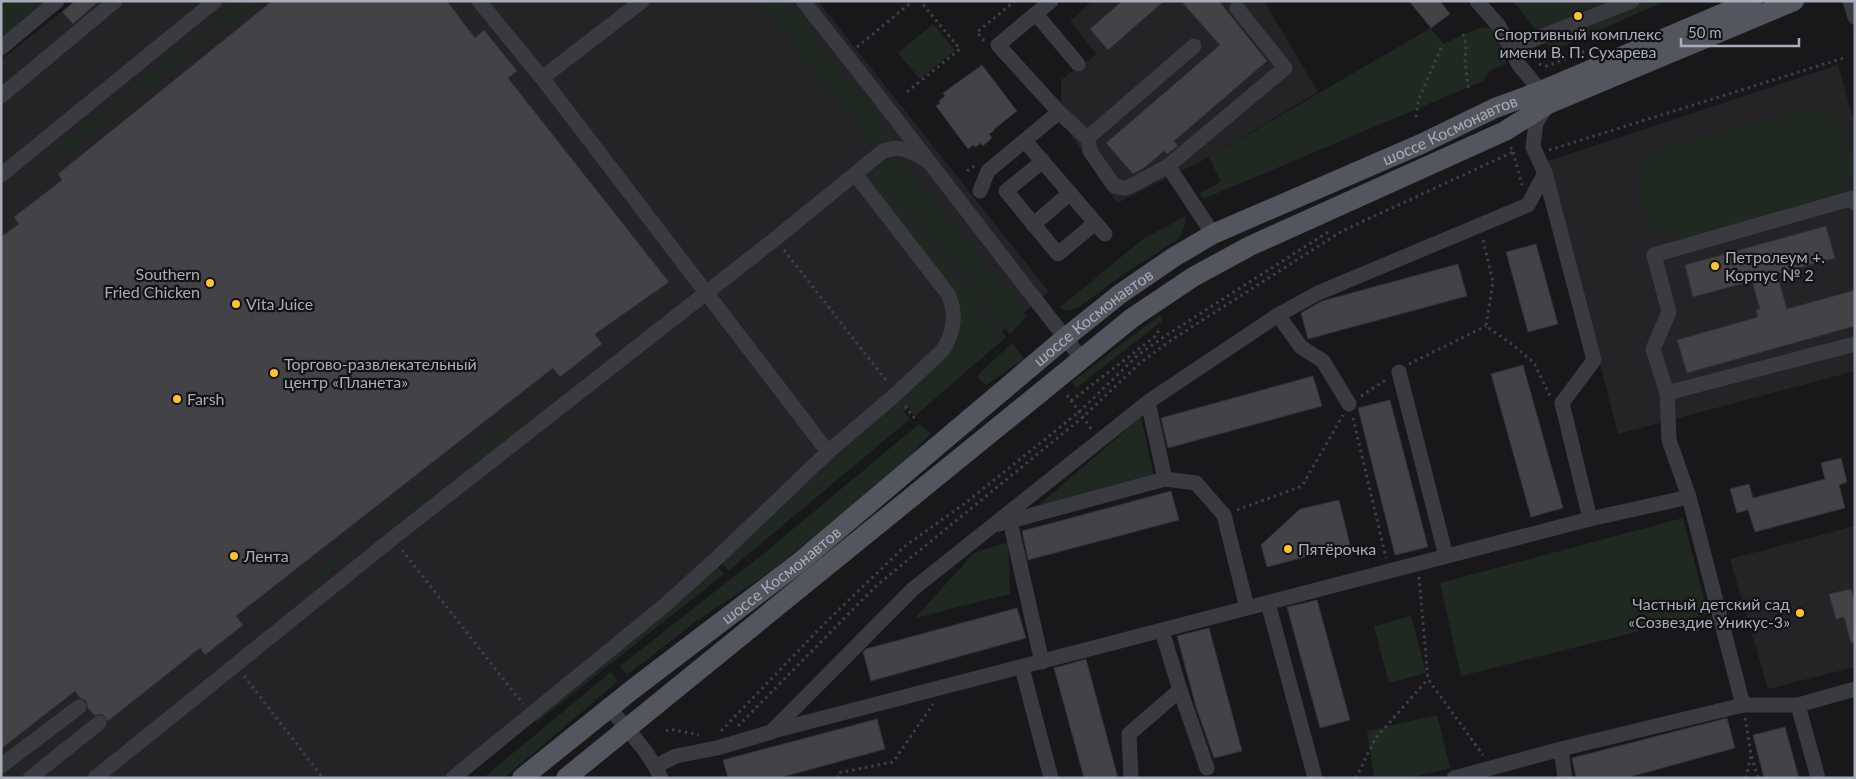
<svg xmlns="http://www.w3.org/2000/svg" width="1856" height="779" font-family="Lato,sans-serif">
  <rect width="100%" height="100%" fill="#18181a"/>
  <!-- built -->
  <g fill="#242427">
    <path d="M 75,1 L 818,1 L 1049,292 L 463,778 L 1,778 L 1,60 Z"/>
    <path d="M 1092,1 L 1264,1 L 1318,92 L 1209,157 L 1117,203 L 1061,121 L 1061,80 L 1078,67 L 1081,67 L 1096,54 L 1070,21 Z"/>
    <path d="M 1838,65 L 1855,125 L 1855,371 L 1618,434 L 1548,161 Z"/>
    <path d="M 1855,526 L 1855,667 L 1768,689 L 1730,559 Z"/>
  </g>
  <!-- green -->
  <g fill="#1f2921">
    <path d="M 1,1 L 46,1 L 1,44 Z"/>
    <path d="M 247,1 L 257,2 L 61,160 L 43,173 L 50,155 L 237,5 Z"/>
    <path d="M 758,1 L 784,1 L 896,140 L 884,146 L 871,142 Z"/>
    <path d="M 1513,1 L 1665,1 L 1553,51 Z"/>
    <path d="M 933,24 L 955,50 L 920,79 L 898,53 Z"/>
    <path d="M 1484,27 L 1494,29 L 1506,64 L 1492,69 L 1483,81 L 1203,199 L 1200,193 L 1221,182 L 1209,157 L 1431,28 L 1443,44 L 1474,30 Z"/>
    <path d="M 1809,109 L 1835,116 L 1851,151 L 1851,177 L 1833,199 L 1684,239 L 1653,231 L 1638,203 L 1638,172 L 1660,149 Z"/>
    <path d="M 896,158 L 901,160 L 973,248 L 1017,300 L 1026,317 L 1010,334 L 915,215 L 872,173 L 889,160 Z"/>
    <path d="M 867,176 L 903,209 L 1006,337 L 915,416 L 903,400 C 922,383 948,363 958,339 C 963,327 960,310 958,297 L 865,177 Z"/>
    <path d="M 1186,216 L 1184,229 L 1177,240 L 1125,273 L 1079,307 L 1069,311 L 1059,308 L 1143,239 Z"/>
    <path d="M 1160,315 L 1162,321 L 1076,388 L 1072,382 Z"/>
    <path d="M 1012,343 L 1024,359 L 986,385 L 977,377 L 979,374 Z"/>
    <path d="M 898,405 L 910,419 L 728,571 L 722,563 Z"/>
    <path d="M 1141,417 L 1154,477 L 1038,506 Z"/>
    <path d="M 518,421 L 517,431 L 479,461 L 468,459 Z"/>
    <path d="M 919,424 L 931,433 L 894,473 L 768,573 L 694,623 L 627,675 L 620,666 L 768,550 Z"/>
    <path d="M 416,495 L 426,497 L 377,534 L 378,524 Z"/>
    <path d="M 1683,518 L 1708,614 L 1461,676 L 1440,583 Z"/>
    <path d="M 1008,542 L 1010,594 L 915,618 L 974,553 Z"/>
    <path d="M 349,548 L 345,560 L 309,588 L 298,587 Z"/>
    <path d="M 718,567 L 724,574 L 537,722 L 535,716 Z"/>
    <path d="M 1411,616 L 1426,673 L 1389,683 L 1374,626 Z"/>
    <path d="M 611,672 L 618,681 L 504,778 L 483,778 Z"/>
    <path d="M 1437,715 L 1450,768 L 1409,778 L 1374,778 L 1367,731 Z"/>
  </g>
  <!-- building -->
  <g fill="#424247" stroke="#323136">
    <path d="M 75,1 L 99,1 L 73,24 L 62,12 Z"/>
    <path d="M 272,1 L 447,1 L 475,38 L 484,30 L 517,71 L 508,78 L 669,282 L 595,334 L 602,344 L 569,370 L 560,377 L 553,368 L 236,616 L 243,625 L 205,655 L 200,648 L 108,721 L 102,714 L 94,715 L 88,708 L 86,701 L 80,698 L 75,691 L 1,749 L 1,237 L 19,224 L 14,217 L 62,180 L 58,174 Z"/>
    <path d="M 1122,1 L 1164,1 L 1108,50 L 1090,29 Z"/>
    <path d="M 1181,1 L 1219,1 L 1267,61 L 1174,141 L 1178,146 L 1167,154 L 1164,151 L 1144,168 L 1133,174 L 1106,143 L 1220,45 Z"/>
    <path d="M 1409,1 L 1440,1 L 1450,14 L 1431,28 Z"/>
    <path d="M 982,65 L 1017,111 L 993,130 L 994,131 L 989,134 L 992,138 L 983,146 L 981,143 L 975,147 L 973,145 L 968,149 L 936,106 L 940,103 L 939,101 L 945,96 L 943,93 Z"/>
    <path d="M 1826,226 L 1835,258 L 1777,274 L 1787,309 L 1855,290 L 1855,326 L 1687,373 L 1677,340 L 1758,317 L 1756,310 L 1760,309 L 1752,281 L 1693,297 L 1685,265 Z"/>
    <path d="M 1536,244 L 1558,324 L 1528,332 L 1506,252 Z"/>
    <path d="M 1458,264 L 1467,296 L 1308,339 L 1301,313 L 1322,301 Z"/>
    <path d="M 1523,365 L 1563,508 L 1531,517 L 1491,374 Z"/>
    <path d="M 1313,376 L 1322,406 L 1168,448 L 1161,418 Z"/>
    <path d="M 1390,400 L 1428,547 L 1395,555 L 1358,408 Z"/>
    <path d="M 1841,458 L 1847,482 L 1839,485 L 1845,508 L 1755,532 L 1748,510 L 1737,513 L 1730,489 L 1749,484 L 1753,498 L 1825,479 L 1821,463 Z"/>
    <path d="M 1171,491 L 1179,520 L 1028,560 L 1022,531 Z"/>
    <path d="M 1339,500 L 1350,545 L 1267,567 L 1261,545 L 1300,509 Z"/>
    <path d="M 1851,589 L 1855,602 L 1855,642 L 1851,643 L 1844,617 L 1836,619 L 1829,594 Z"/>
    <path d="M 1317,600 L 1350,720 L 1320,728 L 1287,607 Z"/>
    <path d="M 1017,608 L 1026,638 L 871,681 L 863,652 L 866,649 Z"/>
    <path d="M 1209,628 L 1242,751 L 1214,758 L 1196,707 L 1177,636 Z"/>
    <path d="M 1086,659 L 1118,778 L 1084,778 L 1054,668 Z"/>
    <path d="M 1727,718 L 1735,748 L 1626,778 L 1576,778 L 1572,758 Z"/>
    <path d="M 877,719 L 885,749 L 779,778 L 728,778 L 723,760 Z"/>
    <path d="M 1785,727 L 1799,778 L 1764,778 L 1753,735 Z"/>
  </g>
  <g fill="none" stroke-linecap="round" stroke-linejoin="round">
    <!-- path -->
    <g stroke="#3e4047" stroke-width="3" stroke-dasharray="2.5 4" stroke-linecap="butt">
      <path d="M 1463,34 L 1466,45 L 1465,62 L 1469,91"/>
      <path d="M 984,41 L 977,32 L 1015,1"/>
      <path d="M 857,47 L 913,1"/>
      <path d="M 1539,64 L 1547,66 L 1598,46"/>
      <path d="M 907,92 L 960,49 L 920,1"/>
      <path d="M 1416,117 L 1419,98 L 1443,44"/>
      <path d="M 1549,150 L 1847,57"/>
      <path d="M 1513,152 L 1522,185"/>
      <path d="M 967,171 L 974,166"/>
      <path d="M 1483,240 L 1493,282 L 1486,326 L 1513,345 L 1534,363 L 1550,396"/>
      <path d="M 784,250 L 888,383"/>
      <path d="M 1409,364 L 1486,326"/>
      <path d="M 1067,395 L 1092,430"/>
      <path d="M 1361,396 L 1387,379"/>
      <path d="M 1071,401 L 1157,335 L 1159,328"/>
      <path d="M 905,406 L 916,420"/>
      <path d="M 1353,418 L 1386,558"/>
      <path d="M 1237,510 L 1302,486 L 1343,415"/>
      <path d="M 402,550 L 523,704"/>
      <path d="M 1419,577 L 1428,679 L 1483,755"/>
      <path d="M 244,676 L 323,778"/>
      <path d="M 1745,718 L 1751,754 L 1758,778"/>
      <path d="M 738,726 L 876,586 L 1083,417 L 1140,363 L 1170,341 L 1342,231 L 1513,152 L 1510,146"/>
      <path d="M 666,731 L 670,729 L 699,735"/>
      <path d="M 721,731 L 825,623 L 905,546 L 964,504 L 1079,412 L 1138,355 L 1165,336 L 1328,232"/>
      <path d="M 837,778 L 838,773 L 893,762 L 933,704"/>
      <path d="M 1356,778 L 1375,739 L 1428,679"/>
      <path d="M 1746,778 L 1751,755"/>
    </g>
    <!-- minor -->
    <g stroke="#3a3b41" stroke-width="15">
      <path d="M 479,1 L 542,78 L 828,452"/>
      <path d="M 803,1 C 898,119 988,240 1082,359"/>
      <path d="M 1051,1 L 998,45 L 1059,112 L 1088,139"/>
      <path d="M 1850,1 L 1855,17"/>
      <path d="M 1036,14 L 1078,64"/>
      <path d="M 1194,46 L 1091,135 L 1088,139 L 1090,151 L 1114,186 L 1125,188 L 1131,186 L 1168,166 L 1285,68 L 1237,8"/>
      <path d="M 1,48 L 57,1"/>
      <path d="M 1512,48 L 1632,1"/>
      <path d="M 542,78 L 642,1"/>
      <path d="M 1,96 L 115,1"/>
      <path d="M 1025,141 L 1105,234"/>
      <path d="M 1043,161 L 1006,191 L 1058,254 L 1095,223"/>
      <path d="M 1168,166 L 1213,234"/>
      <path d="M 1545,173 L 1594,360 L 1562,403 L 1590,519"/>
      <path d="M 1,175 L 215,1"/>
      <path d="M 980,191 L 988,171 L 1059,112"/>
      <path d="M 1855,203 L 1853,198 L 1654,255 L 1669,312 L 1653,349 L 1667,393 L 1855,344"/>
      <path d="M 1033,225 L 1070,193"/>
      <path d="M 1278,315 L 1301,347 L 1323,361 L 1349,404"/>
      <path d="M 1399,372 L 1446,556"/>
      <path d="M 1667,393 L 1669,440 L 1689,497"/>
      <path d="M 1148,402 L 1165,479"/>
      <path d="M 1010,521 L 1042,662"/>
      <path d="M 999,524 L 1165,479 L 1196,483 L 1224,515 L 1247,608"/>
      <path d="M 1268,603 L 1315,778"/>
      <path d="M 1022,668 L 1051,778"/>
      <path d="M 1180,690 L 1207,768"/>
      <path d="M 1798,705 L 1818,778"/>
      <path d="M 610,708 C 627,730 649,751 661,778"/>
      <path d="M 773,731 L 1590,519 L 1689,497 L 1743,705"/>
      <path d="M 1561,749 L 1565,778"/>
      <path d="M 1,766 L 79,707"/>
      <path d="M 656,766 L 676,756 L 717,748 L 771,732 L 913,589 L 1148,402 L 1278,315 L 1318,293 L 1528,205 L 1545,173 L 1533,147 L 1536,123 L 1548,104 L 1541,91 L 1519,65 L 1499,26 L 1477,1"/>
      <path d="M 30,778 L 99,723"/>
      <path d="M 95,778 L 393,538 L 775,239 L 882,152 C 899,144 911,151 926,160"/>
      <path d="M 453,778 L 665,605 L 716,559 L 828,452 L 896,394 L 942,351 C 954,334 957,313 948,294 L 855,174"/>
      <path d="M 1131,778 L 1129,734 L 1180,690 L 1162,631"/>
      <path d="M 1454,778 L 1561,749 L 1743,705 L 1798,705 L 1855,689"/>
    </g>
    <!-- major -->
    <g stroke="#54565f" stroke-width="20">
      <path id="s1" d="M 522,778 L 633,689 L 800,562 L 1065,338 L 1120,294 L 1174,257 L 1213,234 L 1421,144 L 1495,108 L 1541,91 L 1752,1"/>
      <path d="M 566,778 L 1132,318 L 1193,277 L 1250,246 L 1505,131 L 1548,104 L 1794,1"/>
    </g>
  </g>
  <!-- markers -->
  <g fill="#ffc32b" stroke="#131315" stroke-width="2">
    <circle cx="1578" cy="16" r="5"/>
    <circle cx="1715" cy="266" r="5"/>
    <circle cx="210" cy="283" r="5"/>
    <circle cx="236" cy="304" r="5"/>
    <circle cx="274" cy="373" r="5"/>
    <circle cx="177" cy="399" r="5"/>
    <circle cx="1288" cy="549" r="5"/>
    <circle cx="234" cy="556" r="5"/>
    <circle cx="1800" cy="613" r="5"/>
  </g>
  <g text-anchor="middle" stroke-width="4.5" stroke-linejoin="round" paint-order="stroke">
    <!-- poi labels -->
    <g font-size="16" fill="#a9adbb" stroke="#131315" text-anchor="start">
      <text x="1578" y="40" text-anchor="middle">Спортивный комплекс<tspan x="1578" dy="18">имени В. П. Сухарева</tspan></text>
      <text x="1725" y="263">Петролеум +.<tspan x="1725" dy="18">Корпус № 2</tspan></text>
      <text x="200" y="280" text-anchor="end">Southern<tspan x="200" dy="18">Fried Chicken</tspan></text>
      <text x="246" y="310">Vita Juice</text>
      <text x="284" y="370">Торгово-развлекательный<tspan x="284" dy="18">центр «Планета»</tspan></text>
      <text x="187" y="405">Farsh</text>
      <text x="1298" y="555">Пятёрочка</text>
      <text x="244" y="562">Лента</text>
      <text x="1790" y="610" text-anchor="end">Частный детский сад<tspan x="1790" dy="18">«Созвездие Уникус-3»</tspan></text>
    </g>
    <!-- street labels -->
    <g font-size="16" fill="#a9adbb" stroke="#131315">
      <text dy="6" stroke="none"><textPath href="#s1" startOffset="1139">шоссе Космонавтов</textPath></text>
      <text dy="6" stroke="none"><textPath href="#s1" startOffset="734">шоссе Космонавтов</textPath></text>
      <text dy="6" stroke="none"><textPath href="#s1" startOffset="329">шоссе Космонавтов</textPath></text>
    </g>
  </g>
  <!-- border -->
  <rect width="1856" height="779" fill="none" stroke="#a9adbb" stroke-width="5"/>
  <!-- scale -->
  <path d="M1681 38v8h118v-8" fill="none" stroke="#a9adbb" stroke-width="2.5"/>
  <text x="1688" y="38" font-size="15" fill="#a9adbb" stroke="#131315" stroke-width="4" paint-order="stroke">50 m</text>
</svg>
